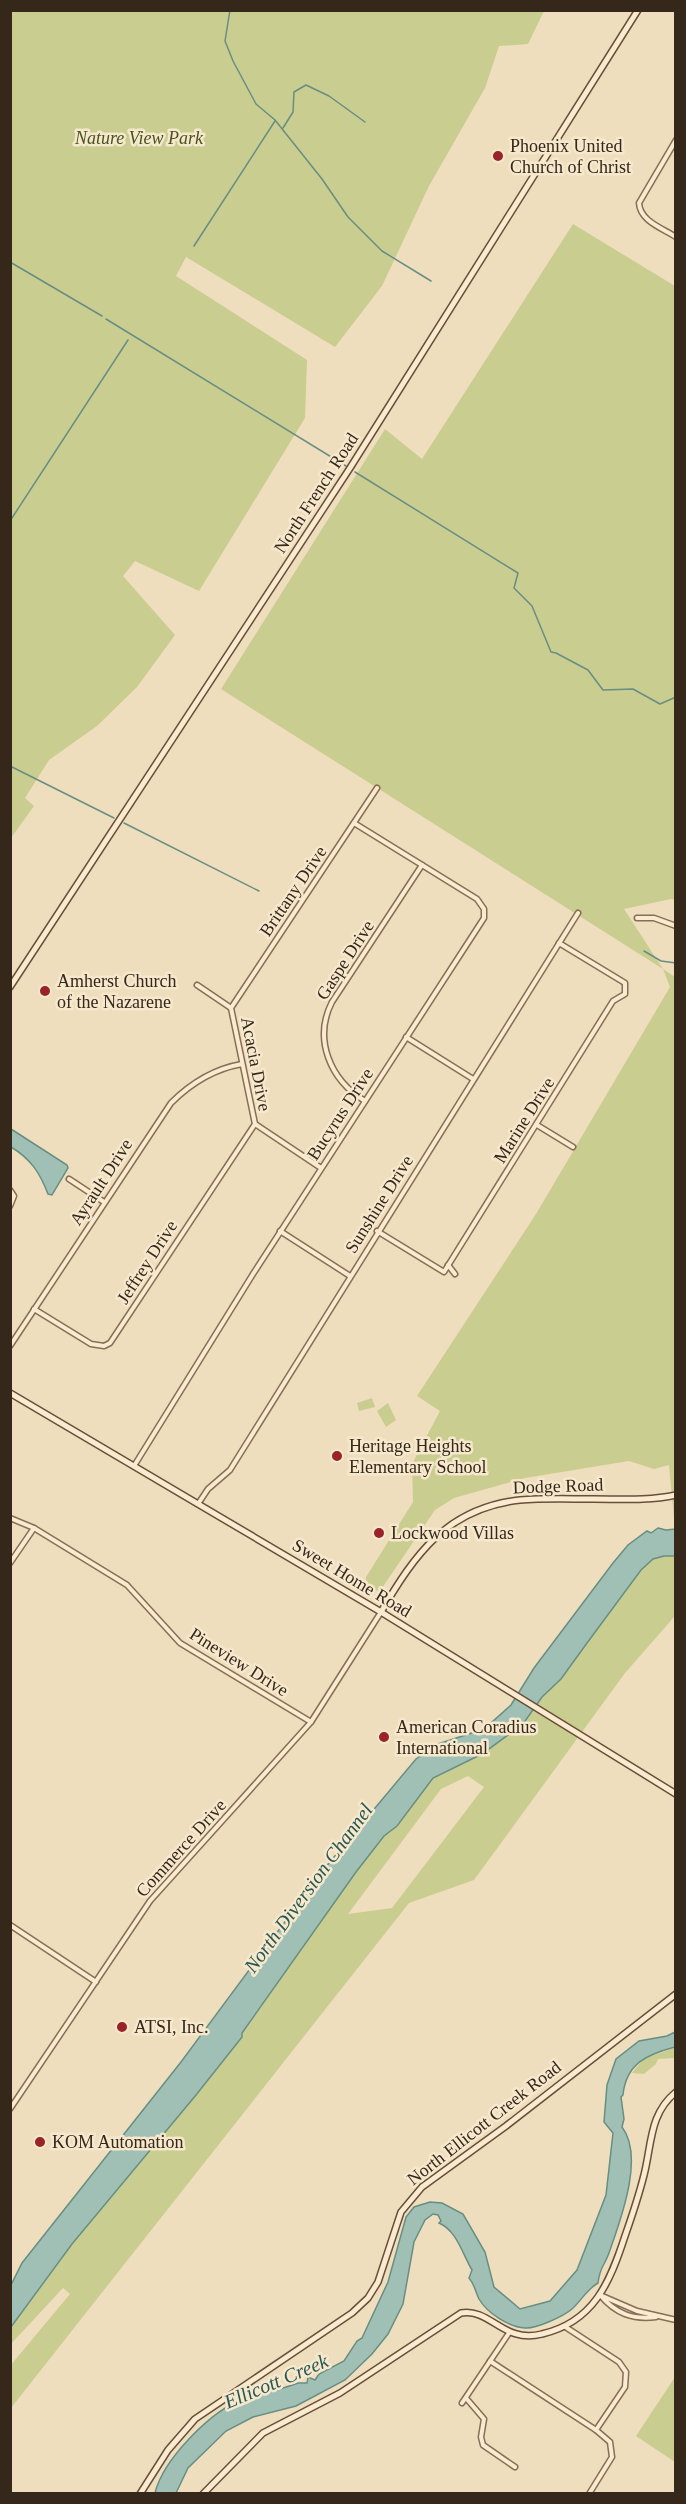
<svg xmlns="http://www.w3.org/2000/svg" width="686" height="2504" font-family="Georgia,serif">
  <rect width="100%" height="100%" fill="#efdebd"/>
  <!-- green -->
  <g fill="#c9cd90" fill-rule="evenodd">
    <path d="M 11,10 L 544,11 L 528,44 L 499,46 L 485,88 L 429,186 L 382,286 L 335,347 L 186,257 L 176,276 L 307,360 L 305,418 L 199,591 L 135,561 L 123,576 L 175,635 L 137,687 L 97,726 L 49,760 L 25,798 L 34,806 L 11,838 Z"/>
    <path d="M 573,224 L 675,286 L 675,900 L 671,899 L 624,909 L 663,969 L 675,977 L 675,1529 L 669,1465 L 654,1469 L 629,1461 L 525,1478 L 454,1498 L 435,1510 L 380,1591 L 366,1588 L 366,1577 L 413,1502 L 412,1464 L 440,1411 L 417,1396 L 536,1214 L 670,987 L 663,969 L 221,689 L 385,429 L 422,459 Z"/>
    <path d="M 372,1398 L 375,1407 L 359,1411 L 357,1403 Z"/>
    <path d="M 388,1403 L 396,1420 L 386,1427 L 377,1411 Z"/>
    <path d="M 664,1556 L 675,1556 L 675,1616 L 625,1673 L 474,1880 L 409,1903 L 11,2408 L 10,2366 L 70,2294 L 63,2288 L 11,2344 L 11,2327 L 72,2244 L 196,2095 L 242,2037 L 242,2033 L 356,1872 L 384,1836 L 397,1826 L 433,1778 L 482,1754 L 523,1724 L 542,1697 L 561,1679 L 587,1643 L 641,1570 L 653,1559 ZM 468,1776 L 484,1787 L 392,1908 L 348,1914 L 441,1789 Z"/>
    <path d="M 675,2048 L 675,2058 L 658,2059 L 656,2064 L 644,2074 L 632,2073 L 644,2058 Z"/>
    <path d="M 675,2377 L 675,2462 L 636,2436 Z"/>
  </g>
  <!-- water -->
  <g fill="#a1c0b5" stroke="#688e83" stroke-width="1.5">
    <path d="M 11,1129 L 67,1165 L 68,1168 L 52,1195 L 48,1194 C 40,1173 31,1159 11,1147 Z"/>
    <path d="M 658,1528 L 666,1530 L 675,1529 L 675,1556 L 664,1556 L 653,1559 L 641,1570 L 587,1643 L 561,1679 L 542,1697 L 523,1724 L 482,1754 L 433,1778 L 397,1826 L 384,1836 L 356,1872 L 242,2033 L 242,2037 L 196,2095 L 72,2244 L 11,2327 L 11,2285 L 22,2263 L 181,2062 L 324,1869 L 416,1759 L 438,1744 L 484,1729 L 511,1705 L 534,1668 L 613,1563 L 628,1545 L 647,1531 L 651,1533 Z"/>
    <path d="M 675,2032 L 675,2047 C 648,2054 626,2063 623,2095 L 621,2097 L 624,2119 L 622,2127 C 645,2157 620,2221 609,2253 C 604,2267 600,2266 598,2283 C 586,2290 582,2300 572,2309 C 564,2316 536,2329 525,2328 C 509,2327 487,2313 479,2299 C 475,2291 475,2285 469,2278 L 472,2270 C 462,2253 457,2231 439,2223 L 441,2221 L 438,2215 L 433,2214 L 425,2220 L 414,2242 L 403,2304 L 388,2334 L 372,2354 L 345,2380 L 296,2406 L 253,2417 L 226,2431 L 188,2468 L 176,2493 L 155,2493 C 163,2460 211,2410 244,2399 C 262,2393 280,2390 298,2383 L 307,2383 L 308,2377 L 315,2380 L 319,2374 L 344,2361 L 357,2341 L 362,2338 L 388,2282 L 406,2217 L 414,2207 L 430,2202 L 442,2203 L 463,2214 L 485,2252 L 494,2287 L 520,2309 L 550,2301 L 577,2270 L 606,2195 L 613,2133 L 604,2122 L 607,2085 L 616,2059 L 639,2041 L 667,2036 Z"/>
  </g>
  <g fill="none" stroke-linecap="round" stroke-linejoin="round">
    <!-- stream -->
    <g stroke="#688e83" stroke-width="1.5">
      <path d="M 230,10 L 225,41 L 233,61 L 256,104 L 275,120 L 322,179 L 348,217 L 382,251 L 431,281"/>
      <path d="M 283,128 L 293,112 L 294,92 L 306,85 L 329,96 L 365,122"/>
      <path d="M 194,246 L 275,121"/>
      <path d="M 10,262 L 102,316"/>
      <path d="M 106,319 L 346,466"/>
      <path d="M 355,472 L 518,573 L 514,588 L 532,606 L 551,652 L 556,653 L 588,670 L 603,690 L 633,689 L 660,704 L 676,697"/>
      <path d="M 10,521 L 128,340"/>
      <path d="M 10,766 L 114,818"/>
      <path d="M 124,823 L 259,891"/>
      <path d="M 644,951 L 661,961 L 676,963"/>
    </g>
    <!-- street casing -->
    <g stroke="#876e55" stroke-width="7">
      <g id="street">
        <path d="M 676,140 L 639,203 C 640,221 662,228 676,237"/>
        <path d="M 637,918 L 654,918 L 676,926"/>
        <path d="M 197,985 L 231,1008 L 255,1124 L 321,1168"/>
        <path d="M 231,1008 L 377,788"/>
        <path d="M 406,1037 L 473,1079"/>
        <path d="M 365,1101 C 330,1080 313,1039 332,1002 L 422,865"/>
        <path d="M 537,1125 L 573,1147"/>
        <path d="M 69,1179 L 104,1202"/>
        <path d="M 10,1190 L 14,1196 L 10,1206"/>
        <path d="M 280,1231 L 350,1276"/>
        <path d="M 377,1231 L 444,1272 L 613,1001 L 625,994 L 625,983 L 559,943"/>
        <path d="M 448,1265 L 455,1274"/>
        <path d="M 34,1309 L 91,1344 L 104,1346 L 110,1343 L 255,1124"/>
        <path d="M 10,1346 L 171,1103 C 191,1083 213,1069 242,1064"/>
        <path d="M 134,1466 L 253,1274 L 484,918 L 484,909 L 477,899 L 354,823"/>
        <path d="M 198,1504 L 208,1489 L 230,1470 L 578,913"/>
        <path d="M 10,1518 L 34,1528 L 127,1585 L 180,1643 L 311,1722"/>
        <path d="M 10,1563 L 34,1528"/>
        <path d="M 10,1925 L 96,1982"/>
        <path d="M 10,2109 L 150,1901 L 311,1722 L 381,1612"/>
        <path d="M 656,2317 C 633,2320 616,2314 600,2295 L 637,2311 L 676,2320"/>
        <path d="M 564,2326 L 619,2362 L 626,2372 L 625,2387 L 596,2430"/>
        <path d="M 490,2361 L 596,2430 L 610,2442 L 612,2457 L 589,2494"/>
        <path d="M 466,2398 L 484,2419 L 481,2437 L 483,2445 L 515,2467"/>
        <path d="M 462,2403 L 509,2333"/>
      </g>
    </g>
    <!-- secondary casing -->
    <g stroke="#694f39" stroke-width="8">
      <g id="secondary">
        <path d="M 10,987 L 350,468 L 638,10"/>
        <path d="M 10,1393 L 381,1612 L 676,1794"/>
        <path d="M 381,1612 C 415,1554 447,1508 520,1500 C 544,1498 569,1499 593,1499 C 621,1499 648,1501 676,1495"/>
        <path d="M 140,2494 L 168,2450 L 195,2419 L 352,2313 L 368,2298 L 378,2282 L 401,2212 L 422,2187 L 506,2126 L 676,1994"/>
        <path d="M 203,2494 L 263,2433 L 340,2393 L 461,2313 C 491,2308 503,2344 542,2334 C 594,2322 610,2282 625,2236 C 632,2216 639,2195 644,2175 C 652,2144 649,2114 676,2092"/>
      </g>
    </g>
    <!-- street -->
    <use href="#street" stroke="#faebd0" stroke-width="4"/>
    <!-- secondary -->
    <use href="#secondary" stroke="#faebd0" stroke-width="5"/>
  </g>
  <!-- markers -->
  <g fill="#992329" stroke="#f6e8cc" stroke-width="2">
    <circle cx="498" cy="156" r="6"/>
    <circle cx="45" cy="991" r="6"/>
    <circle cx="337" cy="1456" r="6"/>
    <circle cx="379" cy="1533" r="6"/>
    <circle cx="384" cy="1737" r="6"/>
    <circle cx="122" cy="2027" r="6"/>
    <circle cx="40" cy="2142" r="6"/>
  </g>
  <g text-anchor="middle" stroke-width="5" stroke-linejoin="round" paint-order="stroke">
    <!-- park labels -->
    <g font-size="18" font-style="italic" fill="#495320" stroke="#f6e8cc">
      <text x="139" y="144">Nature View Park</text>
    </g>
    <!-- poi labels -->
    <g font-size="18" fill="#36271b" stroke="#f6e8cc" text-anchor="start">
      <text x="510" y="152">Phoenix United<tspan x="510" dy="21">Church of Christ</tspan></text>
      <text x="57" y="987">Amherst Church<tspan x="57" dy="21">of the Nazarene</tspan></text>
      <text x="349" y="1452">Heritage Heights<tspan x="349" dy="21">Elementary School</tspan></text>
      <text x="391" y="1539">Lockwood Villas</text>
      <text x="396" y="1733">American Coradius<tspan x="396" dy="21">International</tspan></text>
      <text x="134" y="2033">ATSI, Inc.</text>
      <text x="52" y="2148">KOM Automation</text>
    </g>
    <!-- street labels -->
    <g font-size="18" fill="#36271b" stroke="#f6e8cc">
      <text transform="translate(316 493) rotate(-57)" y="6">North French Road</text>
      <text transform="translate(293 891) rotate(-56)" y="6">Brittany Drive</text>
      <text transform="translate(345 960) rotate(-57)" y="6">Gaspe Drive</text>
      <text transform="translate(256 1064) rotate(79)" y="6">Acacia Drive</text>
      <text transform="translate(340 1114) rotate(-57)" y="6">Bucyrus Drive</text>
      <text transform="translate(524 1120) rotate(-58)" y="6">Marine Drive</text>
      <text transform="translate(101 1182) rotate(-57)" y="6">Ayrault Drive</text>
      <text transform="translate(379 1204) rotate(-58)" y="6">Sunshine Drive</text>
      <text transform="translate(147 1262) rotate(-57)" y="6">Jeffrey Drive</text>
      <text transform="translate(558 1486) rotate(-2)" y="6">Dodge Road</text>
      <text transform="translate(352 1578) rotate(31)" y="6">Sweet Home Road</text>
      <text transform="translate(239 1662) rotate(32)" y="6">Pineview Drive</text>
      <text transform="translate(181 1848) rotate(-48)" y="6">Commerce Drive</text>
      <text transform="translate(484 2123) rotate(-38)" y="6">North Ellicott Creek Road</text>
    </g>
    <!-- water labels -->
    <g font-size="20" font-style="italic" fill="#295752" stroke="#f6e8cc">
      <text transform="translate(308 1888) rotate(-54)" y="7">North Diversion Channel</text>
      <text transform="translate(276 2381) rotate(-23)" y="7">Ellicott Creek</text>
    </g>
  </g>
  <!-- border -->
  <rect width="686" height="2504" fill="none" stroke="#36271b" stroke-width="24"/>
</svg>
